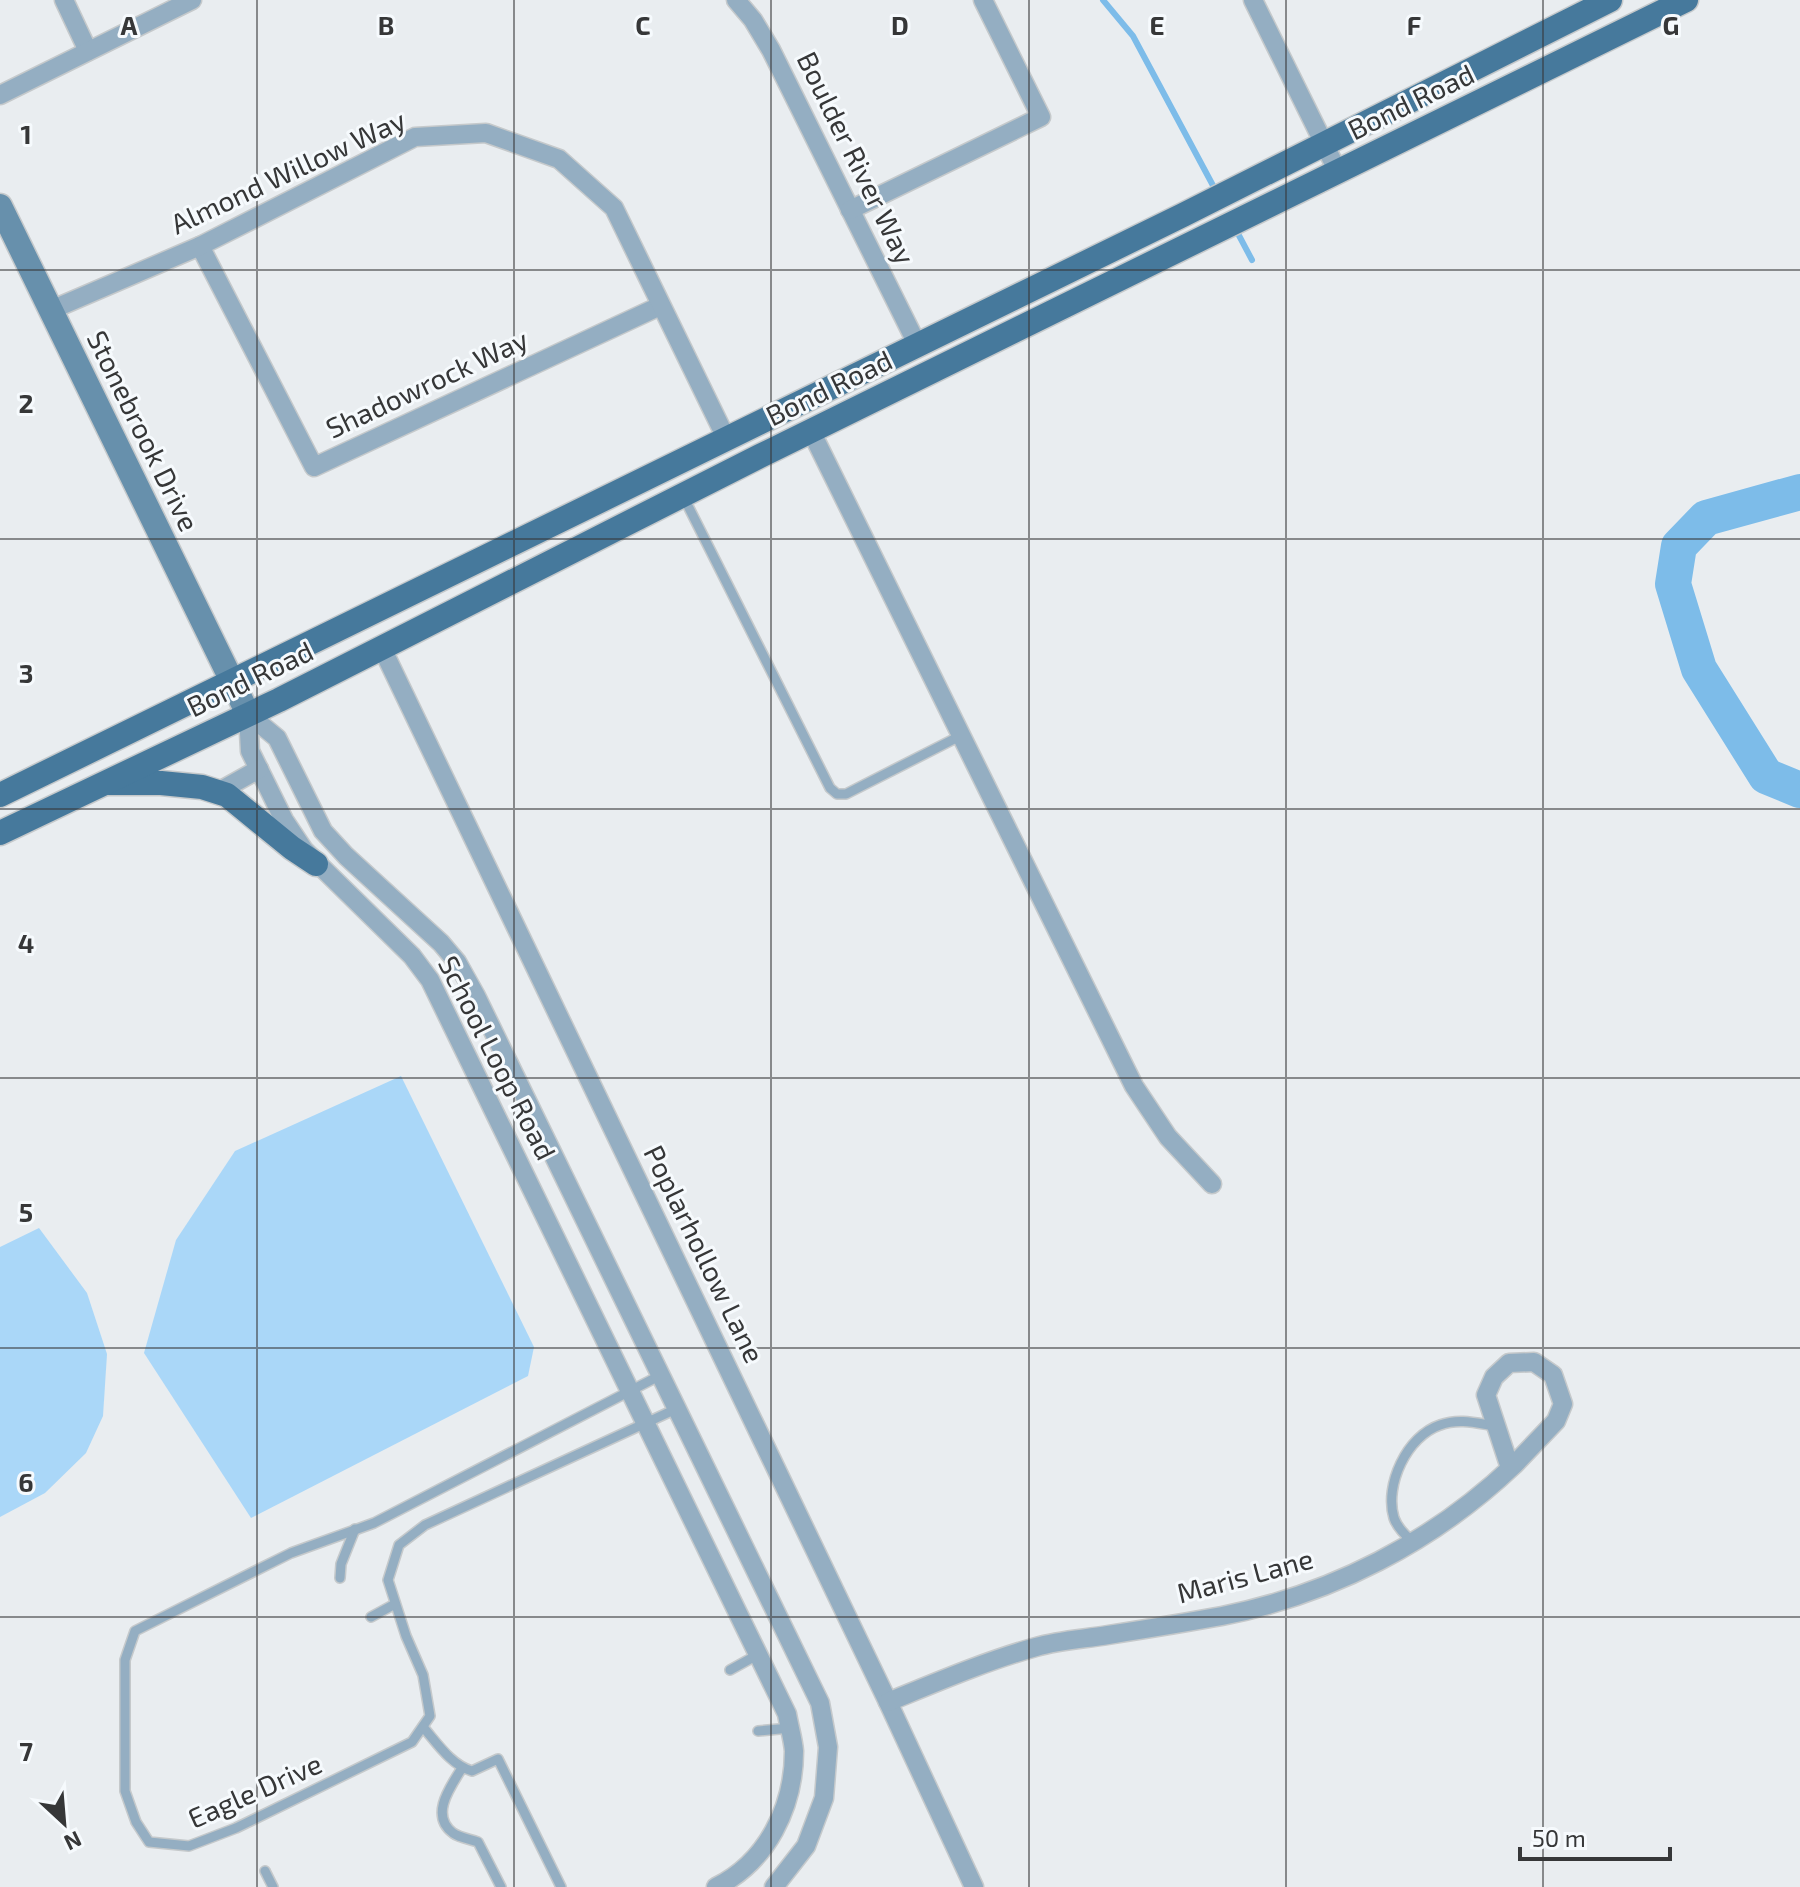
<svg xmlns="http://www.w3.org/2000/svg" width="1800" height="1887" font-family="'Exo 2',sans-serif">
  <rect width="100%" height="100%" fill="#e9edf0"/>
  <!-- green -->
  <g fill="#aad7f8">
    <path d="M 401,1076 L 534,1347 L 528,1376 L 251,1518 L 144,1353 L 176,1240 L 235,1151 Z"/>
    <path d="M 39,1228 L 87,1293 L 107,1354 L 103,1416 L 86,1453 L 45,1493 L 0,1517 L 0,1247 Z"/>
  </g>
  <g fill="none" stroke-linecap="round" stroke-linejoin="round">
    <!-- stream -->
    <g stroke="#7dbce9" stroke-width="6">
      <path d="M 1103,0 L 1133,36 L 1217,193"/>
      <path d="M 1235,228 L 1252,260"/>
    </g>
    <!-- river -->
    <path stroke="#7dbce9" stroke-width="36" d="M 1800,492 L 1706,518 L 1679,546 L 1673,584 L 1699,669 L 1766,776 L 1800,790"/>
    <!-- lane casing -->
    <g stroke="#c5c9cb" stroke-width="12">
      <g id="lane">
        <path d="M 684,498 L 830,788 L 837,794 L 846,794 L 960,736"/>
        <path d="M 659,1376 L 374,1523 L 291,1553 L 135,1631 L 125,1660 L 125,1791 L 136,1822 L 149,1842 L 189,1846 L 236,1828 L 412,1742 L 430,1716 L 423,1675 L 406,1636 L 388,1580 L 399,1545 L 425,1525 L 676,1409"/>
        <path d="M 1413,1542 C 1406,1536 1397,1527 1394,1518 C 1384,1485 1407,1436 1440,1425 C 1459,1418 1476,1423 1495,1426"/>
        <path d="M 340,1578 L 341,1564 L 355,1529"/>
        <path d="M 371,1617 L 395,1604"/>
        <path d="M 730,1670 L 759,1654"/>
        <path d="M 423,1727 C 437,1743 451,1765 472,1771 L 498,1759 L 561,1887"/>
        <path d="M 758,1731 L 790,1728"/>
        <path d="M 462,1768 C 451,1786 429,1815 453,1833 C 460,1838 470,1839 478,1842 L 501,1887"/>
        <path d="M 265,1871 L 273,1887"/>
      </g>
    </g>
    <!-- street casing -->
    <g stroke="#c5c9cb" stroke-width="21">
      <g id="street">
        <path d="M 64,0 L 88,51"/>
        <path d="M 736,0 L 753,20 L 771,50 L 918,346"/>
        <path d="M 1253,0 L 1338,172"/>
        <path d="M 0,95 L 192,0"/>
        <path d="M 850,210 L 1041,117 L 983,0"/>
        <path d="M 200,246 L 314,467 L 660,306"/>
        <path d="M 51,310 L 200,246 L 415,137 L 486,133 L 559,159 L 614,208 L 727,440"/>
        <path d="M 811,431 L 1134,1086 L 1168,1137 L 1212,1184"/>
        <path d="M 381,646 L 888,1702 L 974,1887"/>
        <path d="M 248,714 L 277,738 L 323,831 L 346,856 L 441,943 L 457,962 L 476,996 L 820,1703 L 828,1747 L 824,1798 L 806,1846 L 774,1887"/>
        <path d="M 248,714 L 250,751 L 284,820 L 304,850 L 412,956 L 430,980 L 787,1714 C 789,1726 793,1739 794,1751 C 794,1807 767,1862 716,1887"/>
        <path d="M 218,792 L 259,769"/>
        <path d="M 888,1702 C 937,1682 986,1661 1036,1647 C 1060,1640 1084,1639 1108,1635 C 1146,1629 1184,1623 1222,1616 C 1332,1594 1433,1542 1514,1465 L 1556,1421 L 1563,1404 L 1553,1375 L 1534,1362 L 1509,1363 L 1494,1377 L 1486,1395 L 1510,1468"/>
      </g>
    </g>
    <!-- secondary casing -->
    <g stroke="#c5c9cb" stroke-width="27">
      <path id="secondary" d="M 0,206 L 248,714"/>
    </g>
    <!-- primary casing -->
    <g stroke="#c5c9cb" stroke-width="27">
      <g id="primary">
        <path d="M 109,783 L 161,783 L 202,787 L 227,795 L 292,848 L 316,864"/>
        <path d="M 0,795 L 1183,215 L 1610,0"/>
        <path d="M 0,833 L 279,700 L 760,456 L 1686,0"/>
      </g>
    </g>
    <!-- lane -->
    <use href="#lane" stroke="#94aec2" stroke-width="9"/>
    <!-- street -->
    <use href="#street" stroke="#94aec2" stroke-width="18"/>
    <!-- secondary -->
    <use href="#secondary" stroke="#6790ac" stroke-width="24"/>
    <!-- primary -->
    <use href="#primary" stroke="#46799c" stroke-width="24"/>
  </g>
  <!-- grid -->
  <path fill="none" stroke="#363738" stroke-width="2" stroke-opacity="0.55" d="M 257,0 L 257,1887M 514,0 L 514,1887M 771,0 L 771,1887M 1029,0 L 1029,1887M 1286,0 L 1286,1887M 1543,0 L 1543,1887M 0,270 L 1800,270M 0,539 L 1800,539M 0,809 L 1800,809M 0,1078 L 1800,1078M 0,1348 L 1800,1348M 0,1617 L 1800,1617"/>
  <g text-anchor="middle" stroke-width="6" stroke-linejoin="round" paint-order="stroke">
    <!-- street labels -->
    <g font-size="28" fill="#363738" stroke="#f6fafd">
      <text transform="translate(1411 102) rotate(-26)" y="10">Bond Road</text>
      <text transform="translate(856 158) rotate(64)" y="10">Boulder River Way</text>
      <text transform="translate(288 172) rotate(-25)" y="10">Almond Willow Way</text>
      <text transform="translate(427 384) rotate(-25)" y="10">Shadowrock Way</text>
      <text transform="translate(829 388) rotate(-26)" y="10">Bond Road</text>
      <text transform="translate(143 431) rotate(64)" y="10">Stonebrook Drive</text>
      <text transform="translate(250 679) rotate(-26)" y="10">Bond Road</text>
      <text transform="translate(497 1058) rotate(63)" y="10">School Loop Road</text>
      <text transform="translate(704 1254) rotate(64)" y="10">Poplarhollow Lane</text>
      <text transform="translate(1245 1576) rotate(-15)" y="10">Maris Lane</text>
      <text transform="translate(255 1791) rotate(-24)" y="10">Eagle Drive</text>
    </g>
  </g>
  <g font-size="26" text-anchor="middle" font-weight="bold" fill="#363738" stroke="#f6fafd" stroke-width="6" stroke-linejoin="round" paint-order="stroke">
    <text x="129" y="35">A</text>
    <text x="386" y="35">B</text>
    <text x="643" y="35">C</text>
    <text x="900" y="35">D</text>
    <text x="1157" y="35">E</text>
    <text x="1414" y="35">F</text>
    <text x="1671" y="35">G</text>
    <text x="26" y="144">1</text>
    <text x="26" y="413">2</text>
    <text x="26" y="683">3</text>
    <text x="26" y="953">4</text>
    <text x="26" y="1222">5</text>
    <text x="26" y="1492">6</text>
    <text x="26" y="1761">7</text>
  </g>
  <!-- north arrow -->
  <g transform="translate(64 1823) rotate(154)" stroke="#f6fafd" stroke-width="6" paint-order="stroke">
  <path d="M0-6L14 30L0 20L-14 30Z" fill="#363738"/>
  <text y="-12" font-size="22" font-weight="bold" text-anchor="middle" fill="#363738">N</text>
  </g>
  <!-- scale -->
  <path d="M1520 1847v12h150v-12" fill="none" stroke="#363738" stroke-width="4"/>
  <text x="1532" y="1847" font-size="24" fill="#363738" stroke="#f6fafd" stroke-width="6" paint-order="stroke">50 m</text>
</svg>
